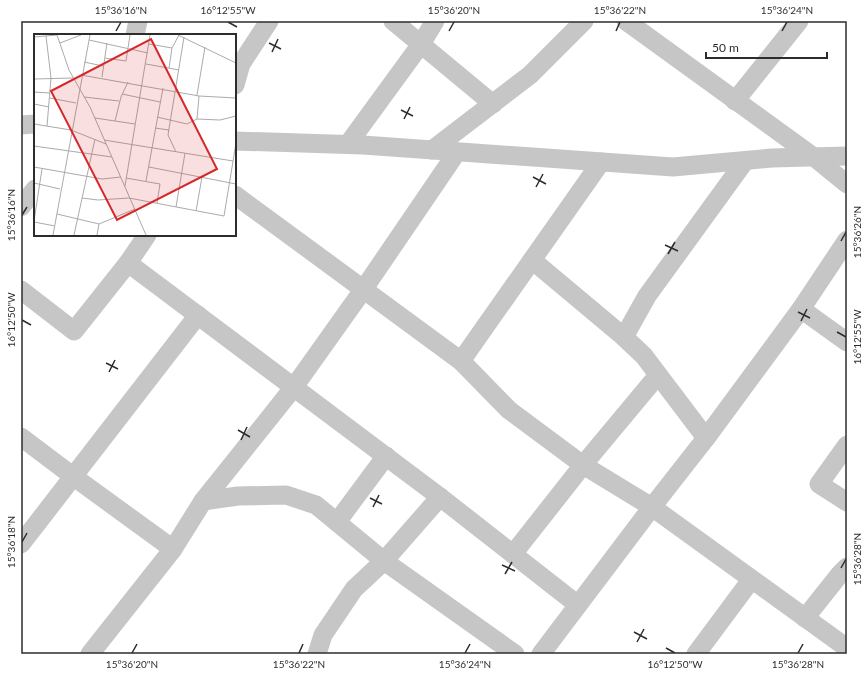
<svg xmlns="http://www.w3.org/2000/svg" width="868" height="675" font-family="Lato,sans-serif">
  <rect width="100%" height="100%" fill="#fff"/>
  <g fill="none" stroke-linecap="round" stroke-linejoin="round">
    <!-- minor -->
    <g stroke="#c6c6c6" stroke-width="19">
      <path d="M 393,21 L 493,104"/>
      <path d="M 626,21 L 815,158 L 847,184"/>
      <path d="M 135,35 L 138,21"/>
      <path d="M 235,85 L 241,64 L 269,21"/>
      <path d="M 735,101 L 799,21"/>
      <path d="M 21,125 L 35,124"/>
      <path d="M 235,141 L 363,145 L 673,167 L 772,158 L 847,156"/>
      <path d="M 348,144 L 421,44 L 435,21"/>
      <path d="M 432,150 L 530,75 L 584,21"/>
      <path d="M 235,195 L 461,361 L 509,410 L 583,465 L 652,507 L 847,648"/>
      <path d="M 21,207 L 35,189"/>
      <path d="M 532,260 L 624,337 L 644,356 L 706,438"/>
      <path d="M 128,263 L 440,497 L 578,605"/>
      <path d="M 21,290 L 74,331 L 128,263 L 147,235"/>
      <path d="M 801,309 L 847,342"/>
      <path d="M 624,337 L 647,296 L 745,161"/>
      <path d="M 461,361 L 601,162"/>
      <path d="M 21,437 L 74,477 L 173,549"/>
      <path d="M 847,445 L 819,484 L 847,502"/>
      <path d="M 203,501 L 238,496 L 286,495 L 316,505 L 384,561 L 515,654"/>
      <path d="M 337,522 L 386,456"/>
      <path d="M 21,544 L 198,315"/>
      <path d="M 513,554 L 583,465 L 658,375"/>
      <path d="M 805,618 L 840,574 L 847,567"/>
      <path d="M 90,654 L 173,549 L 203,501 L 294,387 L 363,290 L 457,152"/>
      <path d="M 317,654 L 323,635 L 354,589 L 384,561 L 440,497"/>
      <path d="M 541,654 L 652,507 L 706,438 L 801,309 L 847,240"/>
      <path d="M 696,654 L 751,580"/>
    </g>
  </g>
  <!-- ticks -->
  <path fill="none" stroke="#2c2c2c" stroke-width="1.5" d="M 228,22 L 237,27M 116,31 L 121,22M 449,31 L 454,22M 616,31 L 620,22M 782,31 L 787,22M 269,43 L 281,49M 272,52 L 278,39M 401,110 L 413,116M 404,119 L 410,107M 533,177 L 546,184M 536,187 L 543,174M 22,215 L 27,207M 841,241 L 846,232M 665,245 L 678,251M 668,254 L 675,242M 798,312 L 810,318M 22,320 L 31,325M 801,321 L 807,309M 837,332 L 846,337M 106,363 L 118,369M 109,372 L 115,360M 238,430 L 250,437M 241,440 L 247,427M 370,498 L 382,504M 373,507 L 379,495M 22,542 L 27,533M 502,565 L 515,571M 841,568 L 846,559M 505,574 L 512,562M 634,632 L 647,639M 637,642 L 644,629M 666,648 L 675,653M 132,653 L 137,644M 299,653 L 303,644M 465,653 L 470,644M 798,653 L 803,644"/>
  <!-- overview -->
  <g transform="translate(34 34)">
    <rect width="202" height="202" fill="#fff"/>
    <path fill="none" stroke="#ababab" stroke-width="1" d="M 23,1 L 35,36 L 56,73 L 112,201M 144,1 L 202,29M 12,2 L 17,44 L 13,92M 0,3 L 23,1M 55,6 L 114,19M 26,9 L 47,1M 115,10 L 138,14M 71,24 L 92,27 L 96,1M 50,28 L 69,32M 112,30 L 145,36M 135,34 L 138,14 L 145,1M 47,41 L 165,62 L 202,64M 68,43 L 73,9M 0,45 L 39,44M 0,58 L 16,59M 88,60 L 126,68M 163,61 L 171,13M 50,63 L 85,67M 16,64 L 42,69M 0,70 L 15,73M 123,83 L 153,90 L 163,85 L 186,86 L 202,82M 61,84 L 101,90M 163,85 L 165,62M 81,87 L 87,63 L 94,48M 0,90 L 37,96 L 72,110M 121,94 L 135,96M 70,106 L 199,127M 0,112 L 78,123M 142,118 L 134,101 L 150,3M 0,133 L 68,145 L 87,143M 115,133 L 202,150M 92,144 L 126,150 L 123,169M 112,147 L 129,54M 0,149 L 26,155M 91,152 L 116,1M 48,164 L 64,166 L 95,164 L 190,182 L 202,109M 142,173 L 151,119M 162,177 L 168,143M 23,180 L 65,190 L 63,201M 0,187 L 8,135M 0,188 L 21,192M 65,190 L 101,175M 19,201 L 56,1M 40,201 L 61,105"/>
    <path fill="#d62828" fill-opacity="0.15" stroke="#d62828" stroke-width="2" d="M 117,5 L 183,135 L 83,186 L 17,57 Z"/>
    <rect width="202" height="202" fill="none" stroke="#2c2c2c" stroke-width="2"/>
  </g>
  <!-- border -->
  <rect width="868" height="675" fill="none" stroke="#ffffff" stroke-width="44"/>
  <!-- scale -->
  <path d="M706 52v6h121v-6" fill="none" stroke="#2c2c2c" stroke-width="2"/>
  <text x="712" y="52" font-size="12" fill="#2c2c2c" stroke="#ffffff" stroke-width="3" paint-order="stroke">50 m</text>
  <rect x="22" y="22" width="824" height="631" fill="none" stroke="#2c2c2c" stroke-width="1.5"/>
  <g font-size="10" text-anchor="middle" fill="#2c2c2c">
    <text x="121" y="14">15°36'16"N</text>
    <text x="228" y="14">16°12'55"W</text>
    <text x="454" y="14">15°36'20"N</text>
    <text x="620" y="14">15°36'22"N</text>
    <text x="787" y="14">15°36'24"N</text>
    <text transform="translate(11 215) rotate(-90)" y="4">15°36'16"N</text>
    <text transform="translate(857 232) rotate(-90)" y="4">15°36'26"N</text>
    <text transform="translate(11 320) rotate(-90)" y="4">16°12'50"W</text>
    <text transform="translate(857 337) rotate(-90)" y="4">16°12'55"W</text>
    <text transform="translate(11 542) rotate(-90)" y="4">15°36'18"N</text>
    <text transform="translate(857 559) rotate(-90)" y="4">15°36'28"N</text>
    <text x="132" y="668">15°36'20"N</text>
    <text x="299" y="668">15°36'22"N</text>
    <text x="465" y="668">15°36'24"N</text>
    <text x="675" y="668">16°12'50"W</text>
    <text x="798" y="668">15°36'28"N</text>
  </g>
</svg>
